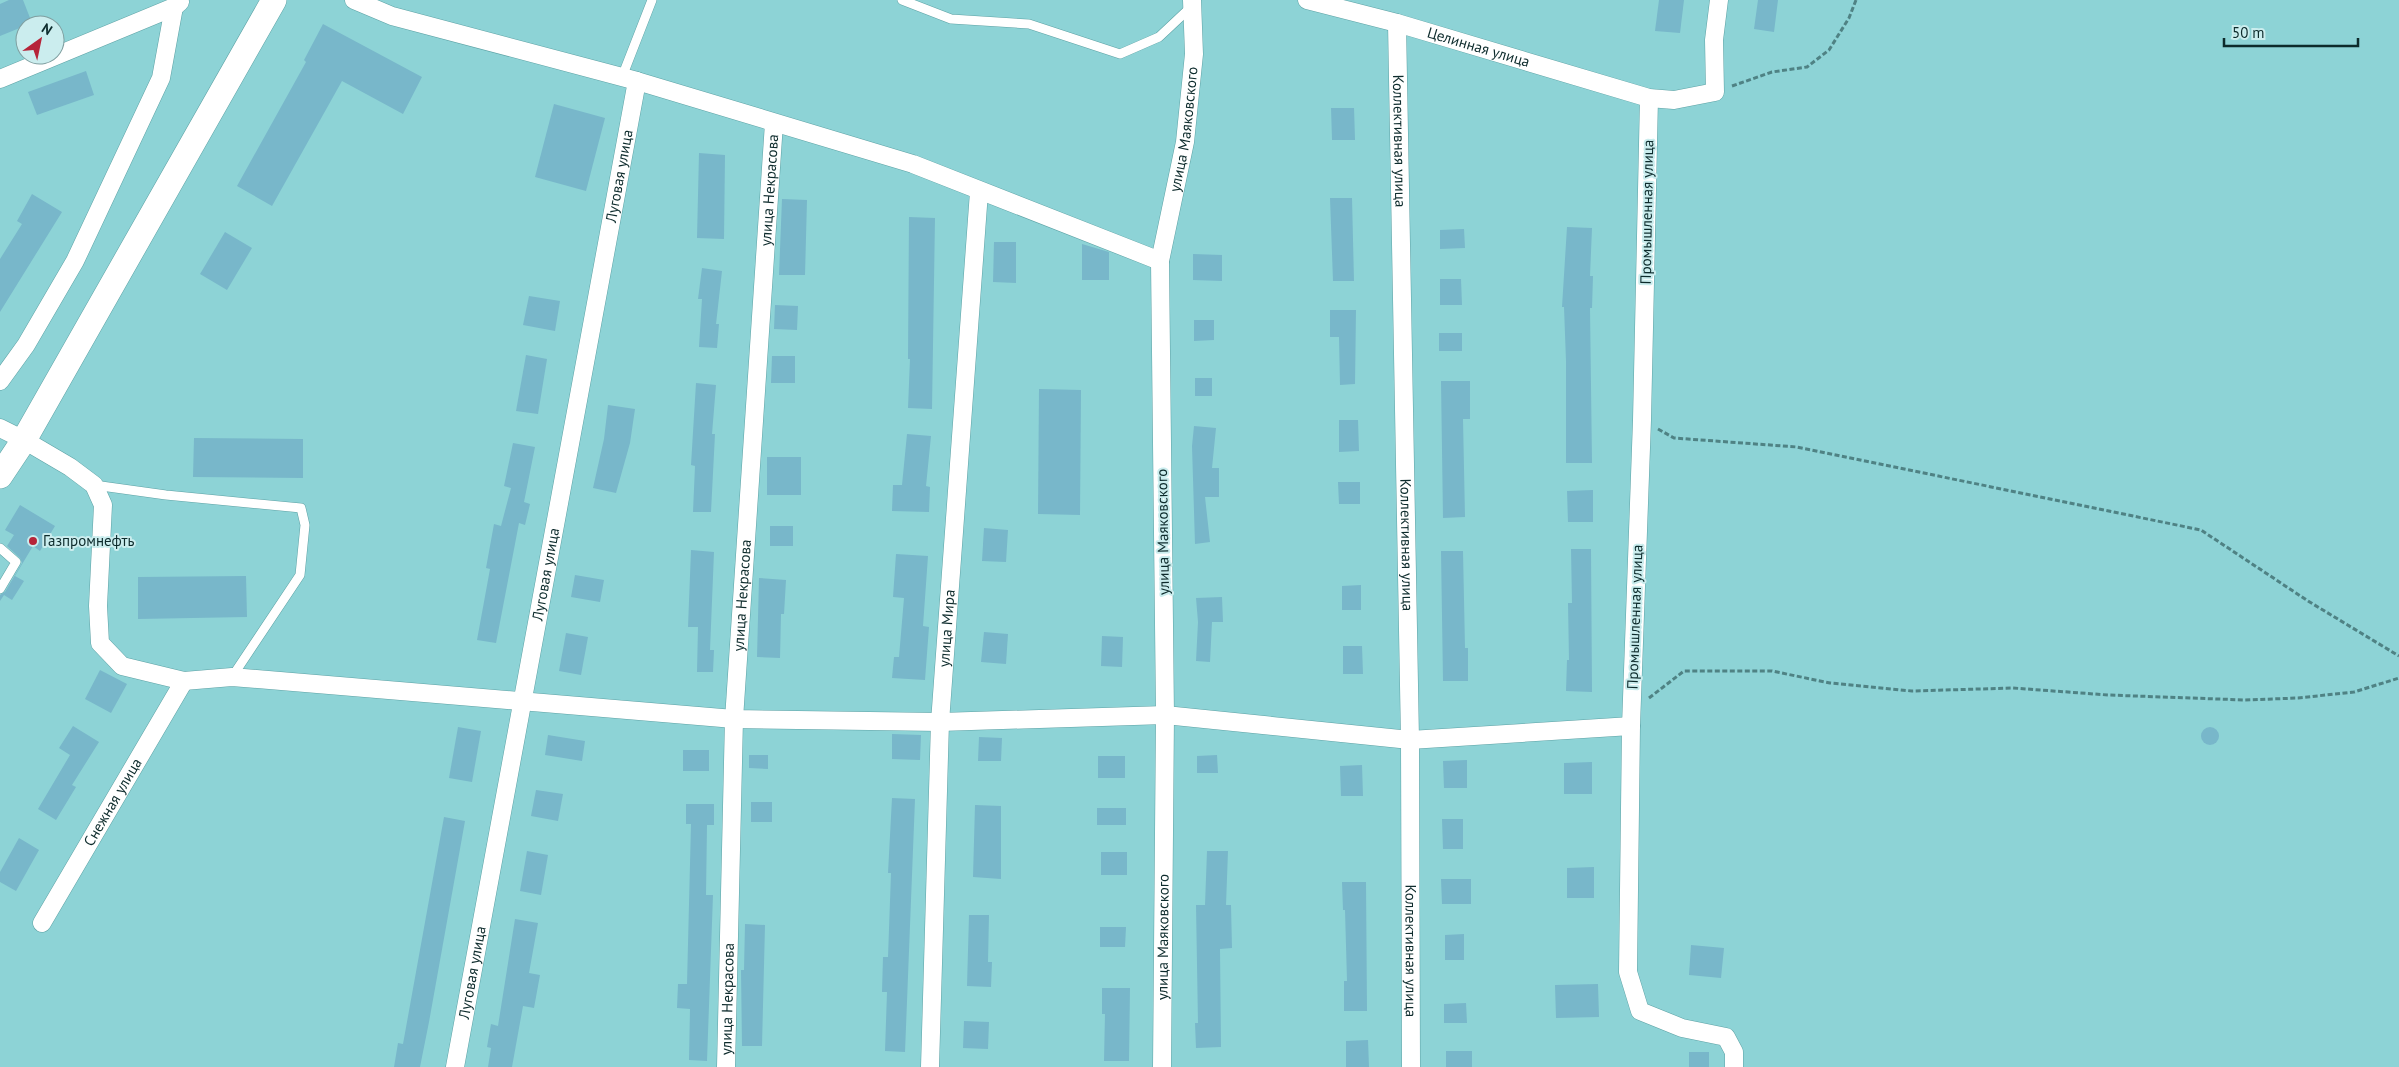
<svg xmlns="http://www.w3.org/2000/svg" width="2399" height="1067" font-family="'PT Sans',sans-serif">
  <rect width="100%" height="100%" fill="#8dd3d6"/>
  <!-- building -->
  <g fill="#78b7ca">
    <path d="M 9,0 L 23,0 L 32,23 L 0,36 L 0,4 Z"/>
    <path d="M 1659,0 L 1684,0 L 1680,33 L 1655,31 Z"/>
    <path d="M 1758,0 L 1778,0 L 1774,32 L 1754,29 Z"/>
    <path d="M 323,24 L 422,77 L 403,114 L 342,81 L 272,206 L 237,186 L 306,62 L 304,60 Z"/>
    <path d="M 86,71 L 94,95 L 37,115 L 28,92 Z"/>
    <path d="M 554,104 L 605,118 L 586,191 L 535,177 Z"/>
    <path d="M 1331,108 L 1354,108 L 1355,140 L 1332,140 Z"/>
    <path d="M 699,153 L 725,155 L 724,239 L 697,238 Z"/>
    <path d="M 32,194 L 62,212 L 0,312 L 0,259 L 22,224 L 17,221 Z"/>
    <path d="M 1330,198 L 1352,198 L 1354,281 L 1333,281 Z"/>
    <path d="M 782,199 L 807,200 L 805,275 L 779,275 Z"/>
    <path d="M 909,217 L 935,218 L 932,409 L 908,408 L 910,359 L 908,359 Z"/>
    <path d="M 1567,227 L 1592,228 L 1590,276 L 1593,276 L 1592,308 L 1590,308 L 1592,463 L 1566,463 L 1566,361 L 1564,307 L 1562,307 Z"/>
    <path d="M 1464,229 L 1465,248 L 1440,249 L 1440,230 Z"/>
    <path d="M 225,232 L 252,248 L 227,290 L 200,274 Z"/>
    <path d="M 994,242 L 1016,242 L 1016,283 L 993,282 Z"/>
    <path d="M 1082,244 L 1109,252 L 1109,280 L 1082,280 Z"/>
    <path d="M 1193,254 L 1222,255 L 1222,281 L 1193,280 Z"/>
    <path d="M 702,268 L 722,271 L 716,324 L 719,324 L 717,348 L 699,347 L 702,299 L 698,299 Z"/>
    <path d="M 1440,279 L 1461,279 L 1462,305 L 1440,305 Z"/>
    <path d="M 529,296 L 560,301 L 555,331 L 523,325 Z"/>
    <path d="M 775,305 L 798,306 L 797,330 L 774,329 Z"/>
    <path d="M 1330,310 L 1356,310 L 1355,384 L 1340,385 L 1339,337 L 1330,337 Z"/>
    <path d="M 1194,320 L 1214,320 L 1214,340 L 1194,341 Z"/>
    <rect x="1439" y="333" width="23" height="18"/>
    <path d="M 526,355 L 547,359 L 538,414 L 516,411 Z"/>
    <path d="M 772,356 L 795,356 L 795,383 L 771,383 Z"/>
    <rect x="1195" y="378" width="17" height="18"/>
    <path d="M 1441,381 L 1470,381 L 1470,419 L 1463,419 L 1465,517 L 1443,518 Z"/>
    <path d="M 696,383 L 716,385 L 712,434 L 715,434 L 711,512 L 693,512 L 695,466 L 691,465 Z"/>
    <path d="M 1039,389 L 1081,390 L 1080,515 L 1038,514 Z"/>
    <path d="M 608,405 L 635,409 L 630,443 L 616,493 L 593,488 L 604,439 Z"/>
    <path d="M 1339,420 L 1358,420 L 1359,451 L 1339,452 Z"/>
    <path d="M 1194,426 L 1216,428 L 1212,468 L 1219,468 L 1219,497 L 1205,497 L 1210,542 L 1195,544 L 1192,446 Z"/>
    <path d="M 907,434 L 931,436 L 926,486 L 930,487 L 929,512 L 892,511 L 893,485 L 902,485 Z"/>
    <path d="M 194,438 L 303,439 L 303,478 L 193,477 Z"/>
    <path d="M 513,443 L 535,447 L 524,502 L 530,504 L 525,525 L 519,523 L 496,643 L 477,640 L 490,569 L 486,568 L 494,524 L 501,526 L 511,488 L 504,486 Z"/>
    <rect x="767" y="457" width="34" height="38"/>
    <path d="M 1338,482 L 1360,482 L 1360,504 L 1339,504 Z"/>
    <path d="M 1593,490 L 1593,522 L 1568,522 L 1567,491 Z"/>
    <path d="M 20,505 L 55,526 L 40,551 L 33,546 L 15,576 L 24,581 L 12,600 L 4,595 L 0,601 L 0,595 L 5,592 L 22,563 L 20,558 L 7,546 L 14,535 L 5,530 Z"/>
    <rect x="770" y="526" width="23" height="20"/>
    <path d="M 984,528 L 1008,530 L 1006,562 L 982,561 Z"/>
    <path d="M 1571,549 L 1591,549 L 1592,692 L 1566,691 L 1567,660 L 1569,660 L 1568,603 L 1572,603 Z"/>
    <path d="M 691,550 L 714,552 L 710,650 L 714,650 L 713,672 L 697,672 L 698,627 L 688,627 Z"/>
    <path d="M 1441,551 L 1463,551 L 1465,648 L 1468,648 L 1468,681 L 1443,681 Z"/>
    <path d="M 896,554 L 928,556 L 923,626 L 929,627 L 925,680 L 892,678 L 894,657 L 899,657 L 904,598 L 893,597 Z"/>
    <path d="M 575,575 L 604,580 L 600,602 L 571,597 Z"/>
    <path d="M 246,576 L 247,617 L 138,619 L 138,577 Z"/>
    <path d="M 759,578 L 786,580 L 784,614 L 781,614 L 780,658 L 757,657 Z"/>
    <path d="M 1361,585 L 1361,610 L 1342,610 L 1342,586 Z"/>
    <path d="M 1222,597 L 1223,622 L 1212,622 L 1210,662 L 1196,661 L 1198,622 L 1196,598 Z"/>
    <path d="M 984,632 L 1008,634 L 1006,664 L 981,662 Z"/>
    <path d="M 566,633 L 588,637 L 581,675 L 559,671 Z"/>
    <path d="M 1102,636 L 1123,637 L 1122,667 L 1101,666 Z"/>
    <path d="M 1343,646 L 1362,646 L 1363,674 L 1343,674 Z"/>
    <path d="M 100,670 L 127,684 L 111,713 L 85,699 Z"/>
    <path d="M 73,726 L 99,742 L 72,785 L 76,787 L 56,820 L 38,809 L 70,755 L 59,748 Z"/>
    <circle cx="2210" cy="736" r="9"/>
    <path d="M 458,727 L 481,731 L 472,782 L 449,778 Z"/>
    <path d="M 892,734 L 921,735 L 920,760 L 892,759 Z"/>
    <path d="M 548,735 L 585,741 L 582,761 L 545,755 Z"/>
    <path d="M 979,737 L 1002,738 L 1001,761 L 978,761 Z"/>
    <rect x="683" y="750" width="26" height="21"/>
    <path d="M 749,755 L 768,755 L 768,769 L 749,768 Z"/>
    <path d="M 1217,755 L 1218,773 L 1197,773 L 1197,756 Z"/>
    <rect x="1098" y="756" width="27" height="22"/>
    <path d="M 1467,760 L 1467,788 L 1444,788 L 1443,761 Z"/>
    <path d="M 1592,762 L 1592,794 L 1564,794 L 1564,763 Z"/>
    <path d="M 1362,765 L 1363,796 L 1341,796 L 1340,766 Z"/>
    <path d="M 536,790 L 563,794 L 558,821 L 531,816 Z"/>
    <path d="M 892,798 L 915,799 L 905,1052 L 885,1051 L 887,992 L 882,992 L 883,957 L 888,957 L 891,873 L 888,873 Z"/>
    <rect x="751" y="802" width="21" height="20"/>
    <path d="M 686,804 L 714,804 L 714,825 L 707,825 L 706,895 L 713,895 L 707,1061 L 689,1060 L 690,1009 L 677,1008 L 678,984 L 687,984 L 691,824 L 686,824 Z"/>
    <path d="M 975,805 L 1001,806 L 1001,879 L 973,877 Z"/>
    <rect x="1097" y="808" width="29" height="17"/>
    <path d="M 444,817 L 465,821 L 429,1022 L 420,1067 L 394,1067 L 398,1043 L 403,1044 Z"/>
    <path d="M 1442,819 L 1463,819 L 1463,849 L 1443,849 Z"/>
    <path d="M 19,838 L 39,850 L 16,891 L 0,882 L 0,872 Z"/>
    <path d="M 527,851 L 548,855 L 541,895 L 520,891 Z"/>
    <path d="M 1207,851 L 1228,851 L 1226,905 L 1231,905 L 1232,948 L 1220,949 L 1221,1047 L 1196,1048 L 1195,1023 L 1198,1023 L 1196,905 L 1205,905 Z"/>
    <rect x="1101" y="852" width="26" height="23"/>
    <path d="M 1594,867 L 1594,898 L 1567,898 L 1567,868 Z"/>
    <path d="M 1441,879 L 1471,879 L 1471,904 L 1442,904 Z"/>
    <path d="M 1342,882 L 1366,882 L 1367,1011 L 1344,1011 L 1344,981 L 1347,981 L 1345,910 L 1343,910 Z"/>
    <path d="M 969,915 L 989,915 L 988,962 L 992,962 L 991,987 L 967,986 Z"/>
    <path d="M 515,919 L 538,923 L 529,973 L 540,975 L 534,1008 L 523,1006 L 512,1067 L 488,1067 L 491,1048 L 487,1047 L 491,1024 L 498,1026 Z"/>
    <path d="M 745,924 L 765,925 L 762,1046 L 742,1046 L 741,970 L 744,970 Z"/>
    <path d="M 1100,927 L 1126,927 L 1125,947 L 1100,947 Z"/>
    <path d="M 1464,934 L 1464,960 L 1445,960 L 1445,935 Z"/>
    <path d="M 1691,945 L 1724,948 L 1721,978 L 1689,975 Z"/>
    <path d="M 1598,984 L 1599,1017 L 1556,1018 L 1555,985 Z"/>
    <path d="M 1102,988 L 1130,988 L 1129,1061 L 1104,1061 L 1105,1014 L 1102,1014 Z"/>
    <path d="M 1466,1003 L 1467,1023 L 1444,1023 L 1444,1004 Z"/>
    <path d="M 964,1021 L 989,1022 L 988,1049 L 963,1048 Z"/>
    <path d="M 1368,1040 L 1369,1067 L 1346,1067 L 1346,1041 Z"/>
    <rect x="1446" y="1051" width="26" height="16"/>
    <rect x="1689" y="1052" width="20" height="15"/>
  </g>
  <g fill="none" stroke-linecap="round" stroke-linejoin="round">
    <!-- service casing -->
    <g stroke="#5da2a5" stroke-width="10">
      <g id="service">
        <path d="M 902,0 L 951,19 L 1029,24 L 1120,54 L 1159,37 L 1191,7"/>
        <path d="M 622,77 L 652,0"/>
        <path d="M 94,485 L 166,495 L 301,508 L 305,525 L 300,575 L 232,677"/>
        <path d="M 0,548 L 16,562 L 0,589"/>
      </g>
    </g>
    <!-- minor casing -->
    <g stroke="#5da2a5" stroke-width="19">
      <g id="minor">
        <path d="M 354,0 L 392,16 L 637,81 L 913,164 L 1160,261"/>
        <path id="s1" d="M 1307,0 L 1397,23 L 1649,98 L 1674,100 L 1715,92 L 1714,40 L 1719,0"/>
        <path id="s2" d="M 1397,23 L 1410,740 L 1411,1067"/>
        <path d="M 0,79 L 174,7 L 180,2"/>
        <path d="M 1649,98 L 1642,420 L 1631,726 L 1628,972 L 1640,1011 L 1682,1028 L 1726,1037 L 1734,1052 L 1734,1067"/>
        <path d="M 0,381 L 26,345 L 75,261 L 161,78 L 174,7"/>
        <path d="M 0,428 L 24,440 L 70,467 L 94,485 L 103,505 L 98,606 L 100,643 L 122,666 L 184,681 L 232,677 L 734,719 L 940,722 L 1165,715 L 1410,740 L 1631,726"/>
        <path id="s3" d="M 42,923 L 184,681"/>
        <path id="s4" d="M 455,1067 L 637,81"/>
        <path id="s5" d="M 726,1067 L 734,719 L 774,123"/>
        <path id="s6" d="M 930,1067 L 940,722 L 979,192"/>
        <path id="s7" d="M 1162,1067 L 1165,715 L 1160,261 L 1185,142 L 1194,54 L 1192,0"/>
      </g>
    </g>
    <!-- secondary casing -->
    <g stroke="#5da2a5" stroke-width="26">
      <path id="secondary" d="M 0,476 L 24,440 L 274,0"/>
    </g>
    <!-- path -->
    <g stroke="#4f8284" stroke-width="3" stroke-dasharray="5 2.5" stroke-linecap="butt">
      <path d="M 1732,86 L 1772,72 L 1807,67 L 1829,50 L 1849,18 L 1856,0"/>
      <path d="M 1658,429 L 1674,438 L 1797,447 L 2201,530 L 2308,601 L 2399,656"/>
      <path d="M 1649,698 L 1684,671 L 1772,671 L 1830,683 L 1912,691 L 2013,688 L 2108,695 L 2245,700 L 2298,698 L 2354,692 L 2399,678"/>
    </g>
    <!-- service -->
    <use href="#service" stroke="#fff" stroke-width="9"/>
    <!-- minor -->
    <use href="#minor" stroke="#fff" stroke-width="18"/>
    <!-- secondary -->
    <use href="#secondary" stroke="#fff" stroke-width="25"/>
  </g>
  <!-- markers -->
  <circle fill="#b62439" stroke="#cbedee" stroke-width="2" cx="33" cy="541" r="5"/>
  <g text-anchor="middle" stroke-width="4" stroke-linejoin="round" paint-order="stroke">
    <!-- street labels -->
    <g font-size="15" fill="#0d2b2c" stroke="#cbedee">
      <text dy="5" stroke="none"><textPath href="#s1" startOffset="178">Целинная улица</textPath></text>
      <text dy="5" stroke="none"><textPath href="#s7" startOffset="940">улица Маяковского</textPath></text>
      <text dy="5" stroke="none"><textPath href="#s2" startOffset="118">Коллективная улица</textPath></text>
      <text dy="5" stroke="none"><textPath href="#s4" startOffset="906">Луговая улица</textPath></text>
      <text dy="5" stroke="none"><textPath href="#s5" startOffset="878">улица Некрасова</textPath></text>
      <text transform="translate(1647 212) rotate(-89)" y="5">Промышленная улица</text>
      <text transform="translate(1163 532) rotate(-91)" y="5">улица Маяковского</text>
      <text dy="5" stroke="none"><textPath href="#s2" startOffset="522">Коллективная улица</textPath></text>
      <text dy="5" stroke="none"><textPath href="#s4" startOffset="501">Луговая улица</textPath></text>
      <text dy="5" stroke="none"><textPath href="#s5" startOffset="472">улица Некрасова</textPath></text>
      <text transform="translate(1635 617) rotate(-88)" y="5">Промышленная улица</text>
      <text dy="5" stroke="none"><textPath href="#s6" startOffset="439">улица Мира</textPath></text>
      <text dy="5" stroke="none"><textPath href="#s3" startOffset="140">Снежная улица</textPath></text>
      <text dy="5" stroke="none"><textPath href="#s7" startOffset="130">улица Маяковского</textPath></text>
      <text dy="5" stroke="none"><textPath href="#s2" startOffset="928">Коллективная улица</textPath></text>
      <text dy="5" stroke="none"><textPath href="#s4" startOffset="96">Луговая улица</textPath></text>
      <text dy="5" stroke="none"><textPath href="#s5" startOffset="68">улица Некрасова</textPath></text>
    </g>
    <!-- poi labels -->
    <g font-size="15" fill="#0d2b2c" stroke="#cbedee" text-anchor="start">
      <text x="43" y="546">Газпромнефть</text>
    </g>
  </g>
  <!-- north arrow -->
  <g transform="translate(40 40) rotate(33)"><circle r="24" fill="#cbedee" stroke="#7f9fa0"/>
  <path d="M0-4L9 19L0 12L-9 19Z" fill="#b62439"/>
  <text y="-8" font-size="14" font-weight="bold" text-anchor="middle" fill="#0d2b2c">N</text>
  </g>
  <!-- scale -->
  <path d="M2224 38v8h134v-8" fill="none" stroke="#0d2b2c" stroke-width="2.5"/>
  <text x="2232" y="38" font-size="15" fill="#0d2b2c" stroke="#cbedee" stroke-width="4" paint-order="stroke">50 m</text>
</svg>
